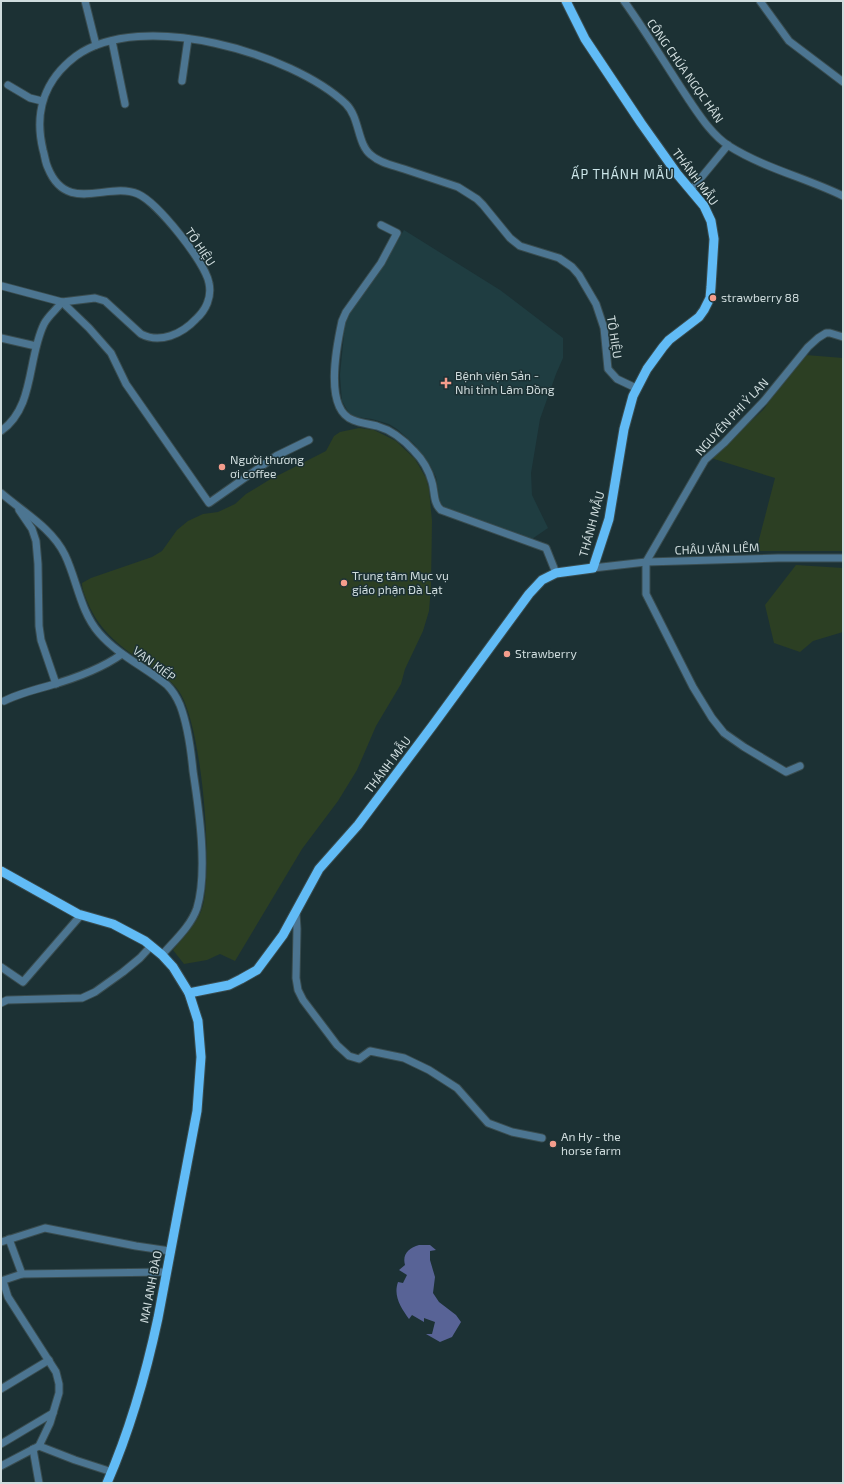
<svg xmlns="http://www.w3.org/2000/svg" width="844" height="1484" font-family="'Exo 2',sans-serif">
  <rect width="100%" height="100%" fill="#1c3134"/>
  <!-- built -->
  <path fill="#1f3d41" d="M 404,230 L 500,290 L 563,338 L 563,358 L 556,374 L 540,419 L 531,473 L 532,495 L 548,528 L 532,539 L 444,507 L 440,502 L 436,477 L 430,465 L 414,444 L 397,429 L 389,424 L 372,419 L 356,417 L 349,413 L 342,401 L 340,375 L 345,324 L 349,313 L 380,271 Z"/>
  <!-- green -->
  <g fill="#2c3f23">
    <path d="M 806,355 L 843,358 L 843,551 L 756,551 L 775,478 L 711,458 L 763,410 L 789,374 Z"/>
    <path d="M 359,428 L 374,430 L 396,441 L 415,459 L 426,478 L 429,489 L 432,521 L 431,586 L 429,611 L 423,631 L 405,669 L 401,684 L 376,726 L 357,770 L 338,801 L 302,849 L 235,961 L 220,954 L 207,960 L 184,964 L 173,950 C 184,936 199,922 203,905 C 213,865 202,722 178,690 C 170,679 159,672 148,665 C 123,649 99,631 88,603 C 85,596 82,590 82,583 L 91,578 L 152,557 L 162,551 L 177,530 L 188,521 L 203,514 L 218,512 L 235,504 L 246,494 L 269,480 L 326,451 L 334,436 L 340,432 Z"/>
    <path d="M 796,565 L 843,568 L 843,632 L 813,641 L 800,652 L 774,643 L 765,605 Z"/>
  </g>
  <!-- water -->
  <path fill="#586396" d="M 419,1245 L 430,1245 L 436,1250 L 430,1251 L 430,1260 L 435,1277 L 433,1293 L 439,1302 L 456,1315 L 461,1322 L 452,1337 L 440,1342 L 426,1334 L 432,1334 L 435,1322 L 424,1318 L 424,1322 L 412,1315 L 409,1319 C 401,1308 393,1296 398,1282 L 403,1283 L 407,1275 L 399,1270 L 405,1265 C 402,1254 409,1248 419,1245 Z"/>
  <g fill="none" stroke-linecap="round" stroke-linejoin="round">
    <!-- minor casing -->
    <g stroke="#394c4f" stroke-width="9">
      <g id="minor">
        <path d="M 85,1 L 96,45"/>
        <path d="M 624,1 C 647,33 667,67 689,100 C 700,116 712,135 729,146 C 764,168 806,178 843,196"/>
        <path d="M 760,1 L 789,41 L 843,82"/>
        <path d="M 112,41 L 125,104"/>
        <path d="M 182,81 L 188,39"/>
        <path d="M 8,85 L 30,98 L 42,101"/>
        <path d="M 691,190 L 728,145"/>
        <path d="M 381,225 L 397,233 L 381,263 L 346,312 L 342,321 C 337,344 323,409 353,420 C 360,423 369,424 377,426 C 391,430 404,440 414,451 C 422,459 429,471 432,482 C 435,492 433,503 441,510 L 546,548 L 556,573"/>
        <path d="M 2,286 L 62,302 L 89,328 L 111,353 L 126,384 L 209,503 L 276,456 L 309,440"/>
        <path d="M 1,338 L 36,346"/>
        <path d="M 1,431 C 35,407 27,359 44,324 C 48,316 56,310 62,302 L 95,298 L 105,301 L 141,334 C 160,344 182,334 196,319 C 206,310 212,297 209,283 C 205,262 158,203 138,194 C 108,181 67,215 48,168 C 45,162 45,156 43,150 C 34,113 44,80 76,56 C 141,9 292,53 346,104 C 360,118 357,144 371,155 C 380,163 392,165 404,169 C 422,175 440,181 458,187 L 477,199 L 483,205 L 510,238 L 520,246 L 559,258 L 572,267 L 579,275 L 596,304 L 604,328 L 608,369 L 617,379 L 636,388"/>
        <path d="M 1,493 C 23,512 52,528 65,555 C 77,580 80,611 99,633 C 118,655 145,667 167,685 C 173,691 177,698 180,705 C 188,726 191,750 193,771 C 199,810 208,871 197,908 C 191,926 174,941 162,955"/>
        <path d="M 19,510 L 32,529 L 36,541 L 38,564 L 39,626 L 41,640 L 56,684"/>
        <path d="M 593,568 L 646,562 L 778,558 L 843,558"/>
        <path d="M 4,701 C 18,694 33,690 48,686 C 73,679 101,669 122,654"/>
        <path d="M 800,766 L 786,772 L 744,747 L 724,733 L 712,718 L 693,687 L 646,594 L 646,562 L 705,460 L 724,443 L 764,401 L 808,347 L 818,338 L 826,333 L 830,333 L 843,337"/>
        <path d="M 296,913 L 297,929 L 296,978 L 298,990 L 303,1000 L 337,1045 L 349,1056 L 359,1059 L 370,1051 L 404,1058 L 429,1070 L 457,1088 L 488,1123 L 512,1132 L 542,1138"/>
        <path d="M 1,967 L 23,982 L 81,915"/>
        <path d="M 1,1003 L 7,1000 L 82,998 L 95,992 L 123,972 L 140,958 L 151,946"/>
        <path d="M 9,1239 L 22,1274"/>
        <path d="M 1,1242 L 45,1228 L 136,1246 L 170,1251"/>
        <path d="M 1,1281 L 22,1274 L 166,1272"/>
        <path d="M 1,1389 L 49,1360"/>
        <path d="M 1,1444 L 53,1413"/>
        <path d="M 39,1446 L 75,1460 L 112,1472"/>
        <path d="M 33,1449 L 39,1483"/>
        <path d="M 1,1466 L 39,1446 L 50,1423 L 59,1393 L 59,1384 L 56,1372 L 8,1297 L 3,1281"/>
      </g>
    </g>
    <!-- major casing -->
    <g stroke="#394c4f" stroke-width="11">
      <g id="major">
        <path d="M 1,871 L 78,914 L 113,924 L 145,941 L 162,955 L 173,967 L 189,993 L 198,1021 L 201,1057 L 197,1111 L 158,1318 C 146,1374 130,1430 107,1483"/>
        <path d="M 189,993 L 229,985 L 241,979 L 257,970 L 283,935 L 319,869 L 358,825 L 433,725 L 529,594 L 542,580 L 556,573 L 593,568 L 609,519 L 624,429 L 633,396 L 647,369 L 663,347 L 669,340 L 699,317 L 704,310 L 710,298 L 711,287 L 714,239 L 711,221 L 704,206 L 678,175 L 641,123 L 585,39 L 566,1"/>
      </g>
    </g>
    <!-- minor -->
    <use href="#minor" stroke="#4c7591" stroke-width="7"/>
    <!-- major -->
    <use href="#major" stroke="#61bbf6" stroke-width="9"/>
  </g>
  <!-- markers -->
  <g fill="#f49d8c" stroke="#1c3134" stroke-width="1.5">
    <circle cx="713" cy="298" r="4"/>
    <path d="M444 377h4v4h4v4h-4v4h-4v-4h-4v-4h4z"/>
    <circle cx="222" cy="467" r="4"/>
    <circle cx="344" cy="583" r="4"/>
    <circle cx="507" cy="654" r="4"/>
    <circle cx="553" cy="1144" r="4"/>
  </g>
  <g text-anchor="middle" stroke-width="3" stroke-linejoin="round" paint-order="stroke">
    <!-- street labels -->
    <g font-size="12" fill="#cfdcdd" stroke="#1c3134">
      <text transform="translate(685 71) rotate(55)" y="4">CÔNG CHÚA NGỌC HÂN</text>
      <text transform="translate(695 177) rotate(53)" y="4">THÁNH MẪU</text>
      <text transform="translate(200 247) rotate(56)" y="4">TÔ HIỆU</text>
      <text transform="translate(614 337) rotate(81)" y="4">TÔ HIỆU</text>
      <text transform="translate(732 417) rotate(-47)" y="4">NGUYÊN PHI Ỷ LAN</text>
      <text transform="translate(592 524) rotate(-75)" y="4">THÁNH MẪU</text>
      <text transform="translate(717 549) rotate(-2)" y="4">CHÂU VĂN LIÊM</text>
      <text transform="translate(154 664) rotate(37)" y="4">VẠN KIẾP</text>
      <text transform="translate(388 765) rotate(-53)" y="4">THÁNH MẪU</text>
      <text transform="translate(151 1287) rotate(-79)" y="4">MAI ANH ĐÀO</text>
    </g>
    <!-- poi labels -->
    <g font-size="12" fill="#cfdcdd" stroke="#1c3134" text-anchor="start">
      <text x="721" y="302">strawberry 88</text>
      <text x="455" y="380">Bệnh viện Sản -<tspan x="455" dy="14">Nhi tỉnh Lâm Đồng</tspan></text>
      <text x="230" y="464">Người thương<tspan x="230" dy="14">ơi coffee</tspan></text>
      <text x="352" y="580">Trung tâm Mục vụ<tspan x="352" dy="14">giáo phận Đà Lạt</tspan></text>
      <text x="515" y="658">Strawberry</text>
      <text x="561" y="1141">An Hy - the<tspan x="561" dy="14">horse farm</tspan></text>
    </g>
    <!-- neighbourhood labels -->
    <g font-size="13" letter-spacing="1" fill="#cce6e9" stroke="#1c3134">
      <text x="623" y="179">ẤP THÁNH MẪU</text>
    </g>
  </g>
  <!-- border -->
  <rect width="844" height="1484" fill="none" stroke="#cfdcdd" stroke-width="4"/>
</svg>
